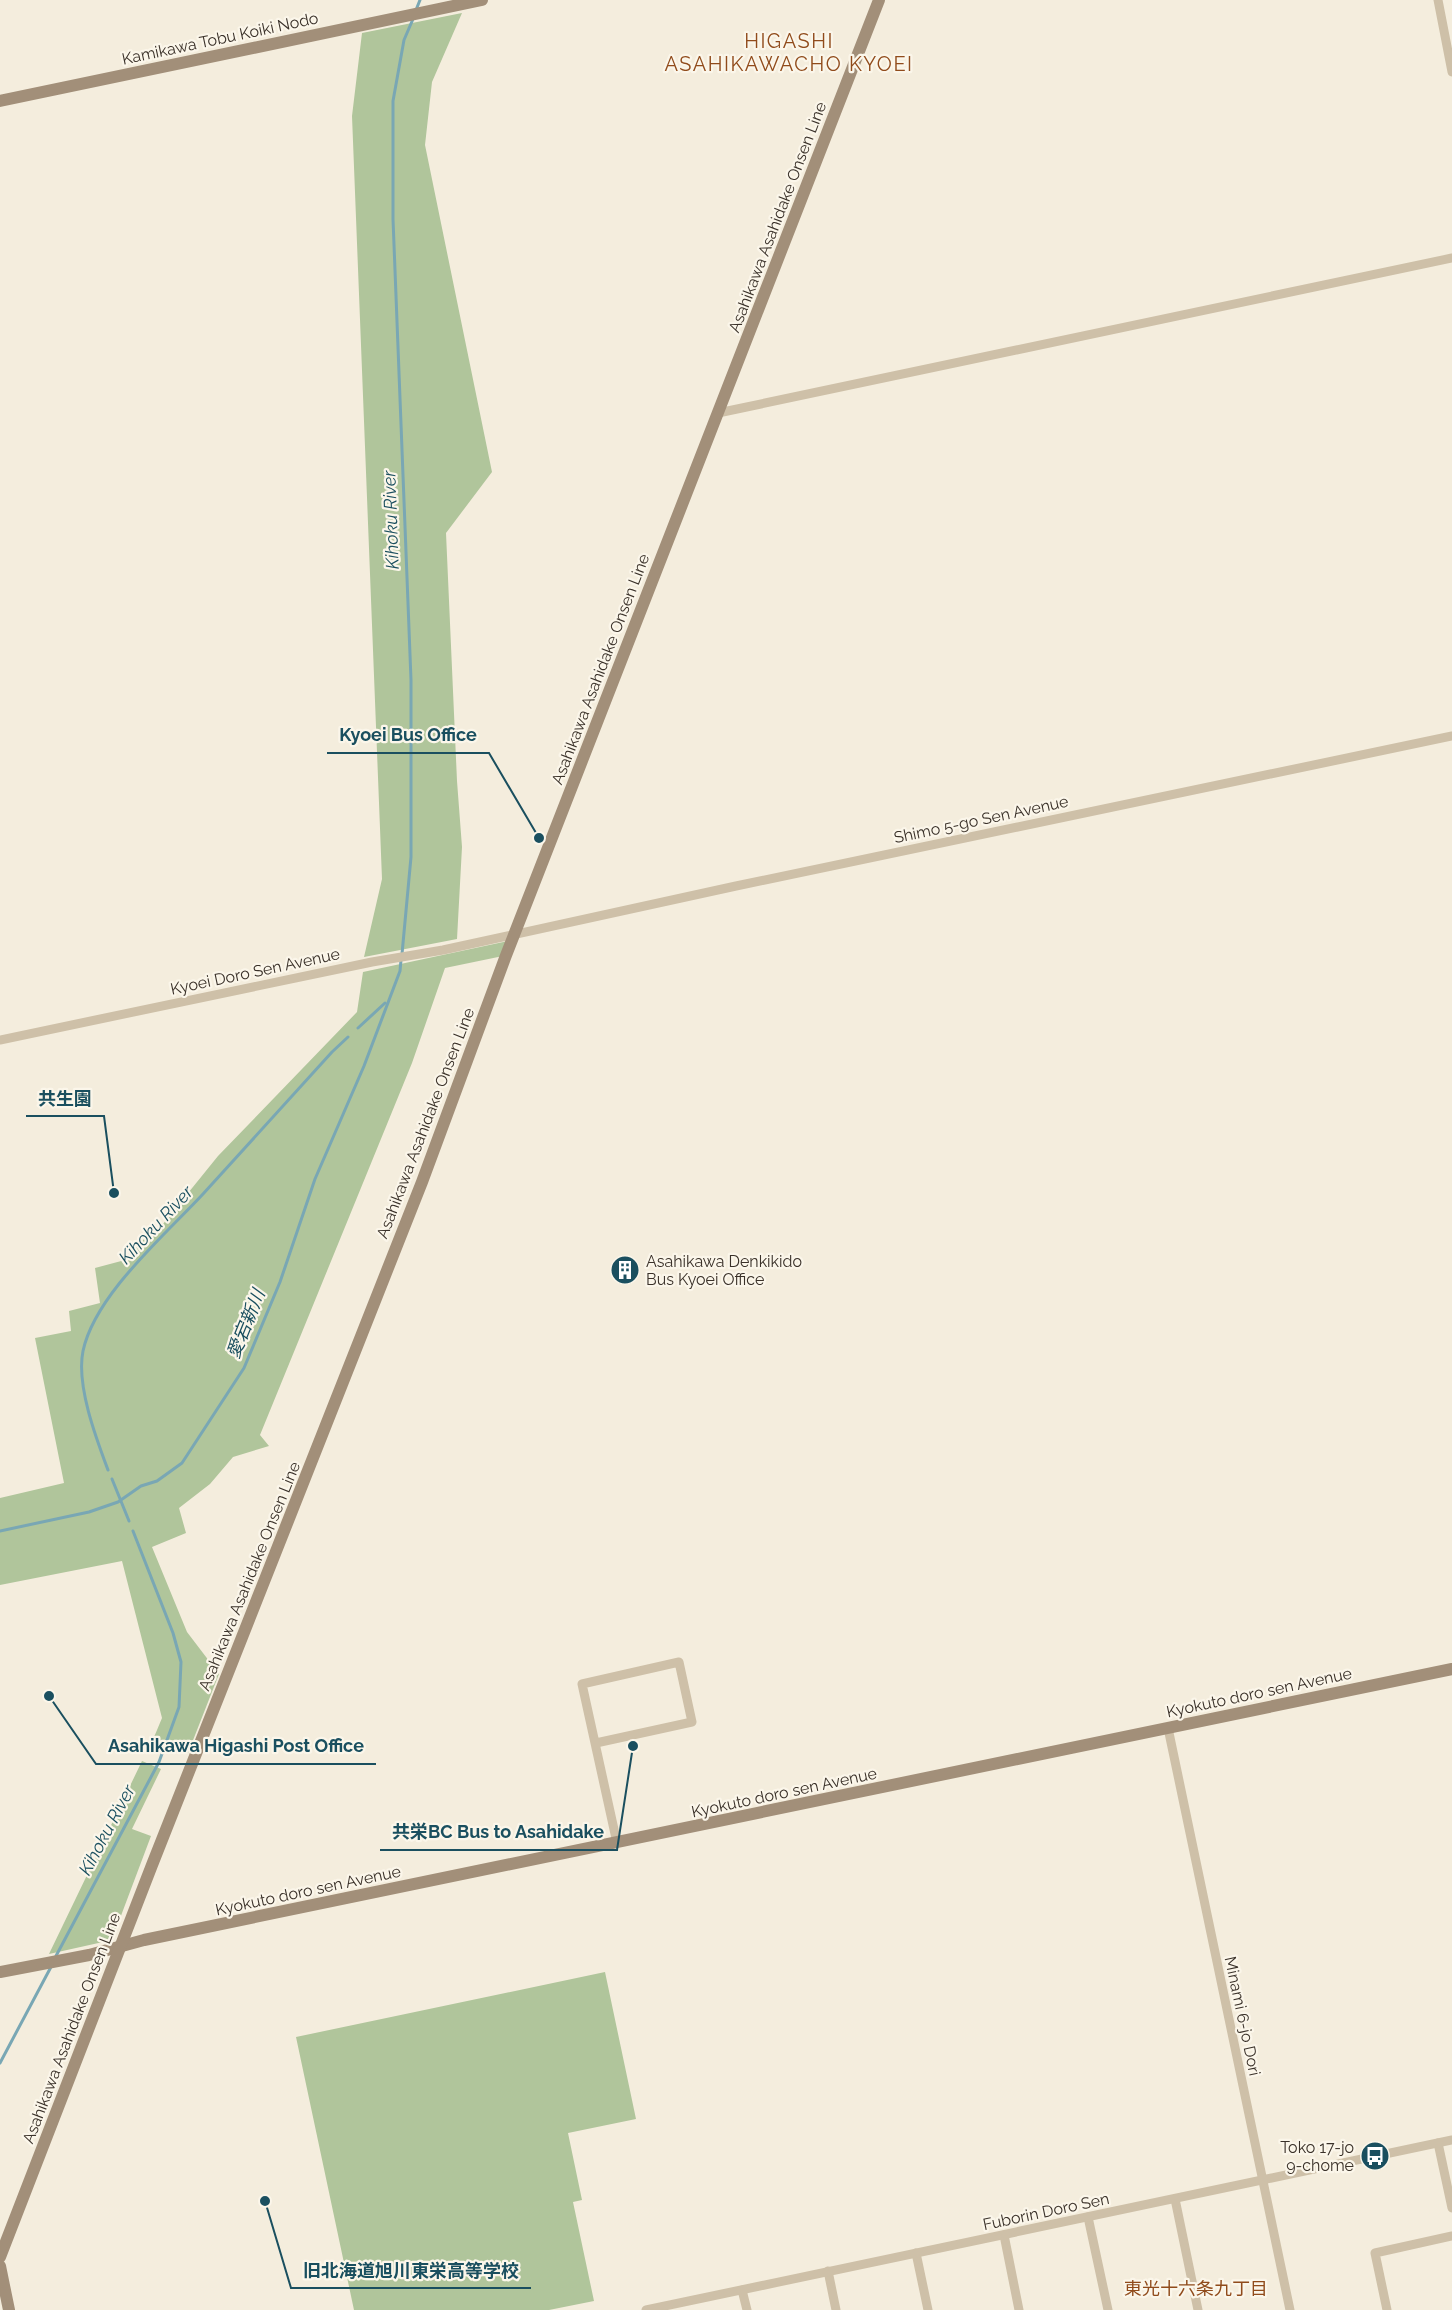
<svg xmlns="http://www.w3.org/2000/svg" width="1452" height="2310" font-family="Raleway,'Noto Sans JP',sans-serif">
  <rect width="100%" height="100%" fill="#f4eddd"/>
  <!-- green -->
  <g fill="#b0c59b">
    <path d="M 462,13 L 432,82 L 425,145 L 492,472 L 446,533 L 457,781 L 462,847 L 457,939 L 364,957 L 382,879 L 352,116 L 362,33 Z"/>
    <path d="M 508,941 L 503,956 L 445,968 L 412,1063 L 260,1435 L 269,1446 L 233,1457 L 210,1484 L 179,1508 L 186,1533 L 152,1547 L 187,1632 L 219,1674 L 188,1753 L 176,1753 L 152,1742 L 162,1718 L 122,1561 L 0,1585 L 0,1498 L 64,1483 L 35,1338 L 71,1331 L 69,1311 L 100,1303 L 95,1268 L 125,1260 L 145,1238 L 159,1229 L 218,1156 L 357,1012 L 363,972 Z"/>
    <path d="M 142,1761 L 161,1769 L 132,1829 L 151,1836 L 116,1929 L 110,1938 L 103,1942 L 49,1954 Z"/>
    <path d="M 605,1972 L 636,2119 L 568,2133 L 582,2200 L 573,2202 L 594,2301 L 549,2310 L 354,2310 L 296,2037 Z"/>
  </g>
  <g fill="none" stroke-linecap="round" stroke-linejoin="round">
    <!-- stream -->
    <g stroke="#79a7b4" stroke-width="3">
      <path d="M 416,10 L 420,0"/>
      <path d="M 402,954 L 411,857 L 411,680 L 393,219 L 393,101 L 404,40 L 413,19"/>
      <path d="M 358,1028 L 385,1003"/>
      <path d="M 108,1470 C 96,1438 76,1385 83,1351 C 95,1295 164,1236 203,1194 C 246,1147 289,1100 332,1052 L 348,1037"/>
      <path d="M 112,1479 L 129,1521"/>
      <path d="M 0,1531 L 89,1512 L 118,1502 L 141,1486 L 157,1481 L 182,1463 L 244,1368 L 280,1282 L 315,1179 L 364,1066 L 400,971 L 401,960"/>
      <path d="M 56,1956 L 159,1762 L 179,1707 L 181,1662 L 173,1633 L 133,1531"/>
      <path d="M 0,2063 L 52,1965"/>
    </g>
    <!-- street -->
    <g stroke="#cec0a8" stroke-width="9">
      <path d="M 1438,0 L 1452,72"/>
      <path d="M 718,413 L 1452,258"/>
      <path d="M 0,1040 L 372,962 L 443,950 L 736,886 L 1452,736"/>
      <path d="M 1168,1728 L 1290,2310"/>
      <path d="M 596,1743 L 692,1722 L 679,1662 L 582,1684 L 617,1843"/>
      <path d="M 1438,2143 L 1452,2208"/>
      <path d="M 1175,2199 L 1198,2310"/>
      <path d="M 1088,2217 L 1108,2310"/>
      <path d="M 1004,2235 L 1019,2310"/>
      <path d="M 916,2253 L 928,2310"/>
      <path d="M 828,2271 L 836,2310"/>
      <path d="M 742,2290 L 747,2310"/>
      <path d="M 646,2310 L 1452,2140"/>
      <path d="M 1387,2310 L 1375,2253 L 1452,2236"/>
    </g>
    <!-- secondary -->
    <g stroke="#a28f79" stroke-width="12">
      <path d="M 0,101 L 482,0"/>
      <path d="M 0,1972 L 89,1955 L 144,1940 L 1452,1669"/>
      <path d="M 0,2257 L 152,1865 L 422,1182 L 505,958 L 879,0"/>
      <path d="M 0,2266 L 9,2310"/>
    </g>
  </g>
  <!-- icons -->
  <defs>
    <g id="building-disc" transform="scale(1.5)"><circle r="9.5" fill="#1a4f5f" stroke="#fbf6ea"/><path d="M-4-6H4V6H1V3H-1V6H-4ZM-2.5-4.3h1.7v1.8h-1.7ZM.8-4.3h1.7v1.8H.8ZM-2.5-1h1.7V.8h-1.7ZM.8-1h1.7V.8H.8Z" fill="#fff"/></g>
    <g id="bus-disc" transform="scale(1.5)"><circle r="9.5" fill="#1a4f5f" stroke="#fbf6ea"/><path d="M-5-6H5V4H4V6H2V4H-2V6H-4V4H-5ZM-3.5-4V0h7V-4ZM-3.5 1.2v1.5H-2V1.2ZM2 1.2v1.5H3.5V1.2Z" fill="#fff"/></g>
  </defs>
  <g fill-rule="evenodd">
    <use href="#building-disc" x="625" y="1270"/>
    <use href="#bus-disc" x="1375" y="2156"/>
  </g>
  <g text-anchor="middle" stroke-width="4.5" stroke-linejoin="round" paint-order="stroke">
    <!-- street labels -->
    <g font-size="16" fill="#3a3129" stroke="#fbf6ea">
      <text transform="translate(220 38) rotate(-12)" y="6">Kamikawa Tobu Koiki Nodo</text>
      <text transform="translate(777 217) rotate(-69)" y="6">Asahikawa Asahidake Onsen Line</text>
      <text transform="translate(600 669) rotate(-69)" y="6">Asahikawa Asahidake Onsen Line</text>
      <text transform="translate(981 819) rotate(-12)" y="6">Shimo 5-go Sen Avenue</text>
      <text transform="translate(255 971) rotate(-12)" y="6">Kyoei Doro Sen Avenue</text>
      <text transform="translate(425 1123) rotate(-69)" y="6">Asahikawa Asahidake Onsen Line</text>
      <text transform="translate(249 1576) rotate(-68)" y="6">Asahikawa Asahidake Onsen Line</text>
      <text transform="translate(1259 1692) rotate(-12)" y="6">Kyokuto doro sen Avenue</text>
      <text transform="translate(784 1792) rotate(-12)" y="6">Kyokuto doro sen Avenue</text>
      <text transform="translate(308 1890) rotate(-12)" y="6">Kyokuto doro sen Avenue</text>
      <text transform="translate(1243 2016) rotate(78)" y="6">Minami 6-jo Dori</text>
      <text transform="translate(71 2028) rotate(-69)" y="6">Asahikawa Asahidake Onsen Line</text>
      <text transform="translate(1046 2211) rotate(-12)" y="6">Fuborin Doro Sen</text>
    </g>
    <!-- poi labels -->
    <g font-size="16" fill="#3a3129" stroke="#fbf6ea" text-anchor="start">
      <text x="646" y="1267">Asahikawa Denkikido<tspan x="646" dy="18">Bus Kyoei Office</tspan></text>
      <text x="1354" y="2153" text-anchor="end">Toko 17-jo<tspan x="1354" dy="18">9-chome</tspan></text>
    </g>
    <!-- water labels -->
    <g font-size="18" font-style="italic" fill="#1a4f5f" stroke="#fbf6ea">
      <text transform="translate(391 520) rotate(-92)" y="6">Kihoku River</text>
      <text transform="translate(156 1225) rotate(-47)" y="6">Kihoku River</text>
      <text transform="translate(246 1324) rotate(-68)" y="6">愛宕新川</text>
      <text transform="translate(107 1830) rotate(-62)" y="6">Kihoku River</text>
    </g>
    <!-- neighbourhood labels -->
    <g font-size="18" fill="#904b1b" stroke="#fbf6ea">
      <text x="1196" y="2295">東光十六条九丁目</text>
    </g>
    <!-- quarter labels -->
    <g font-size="20" letter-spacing="1.5" fill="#904b1b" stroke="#fbf6ea">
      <text x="789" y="48">HIGASHI<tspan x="789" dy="23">ASAHIKAWACHO KYOEI</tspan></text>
    </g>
  </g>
  <!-- callouts -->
  <path fill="none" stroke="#1a4f5f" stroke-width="2" d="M539 838L489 753H327M114 1193L104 1116H26M49 1696L96 1764H376M633 1746L617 1850H380M265 2201L291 2288H531"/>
  <g fill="#1a4f5f" stroke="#fbf6ea" stroke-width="2">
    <circle cx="539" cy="838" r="6"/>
    <circle cx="114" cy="1193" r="6"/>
    <circle cx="49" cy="1696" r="6"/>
    <circle cx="633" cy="1746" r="6"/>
    <circle cx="265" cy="2201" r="6"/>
  </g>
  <g font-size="18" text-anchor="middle" font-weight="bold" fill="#1a4f5f" stroke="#fbf6ea" stroke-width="4.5" stroke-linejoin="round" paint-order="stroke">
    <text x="408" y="741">Kyoei Bus Office</text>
    <text x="65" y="1105">共生園</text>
    <text x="236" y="1752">Asahikawa Higashi Post Office</text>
    <text x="498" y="1838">共栄BC Bus to Asahidake</text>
    <text x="411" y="2277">旧北海道旭川東栄高等学校</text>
  </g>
</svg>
